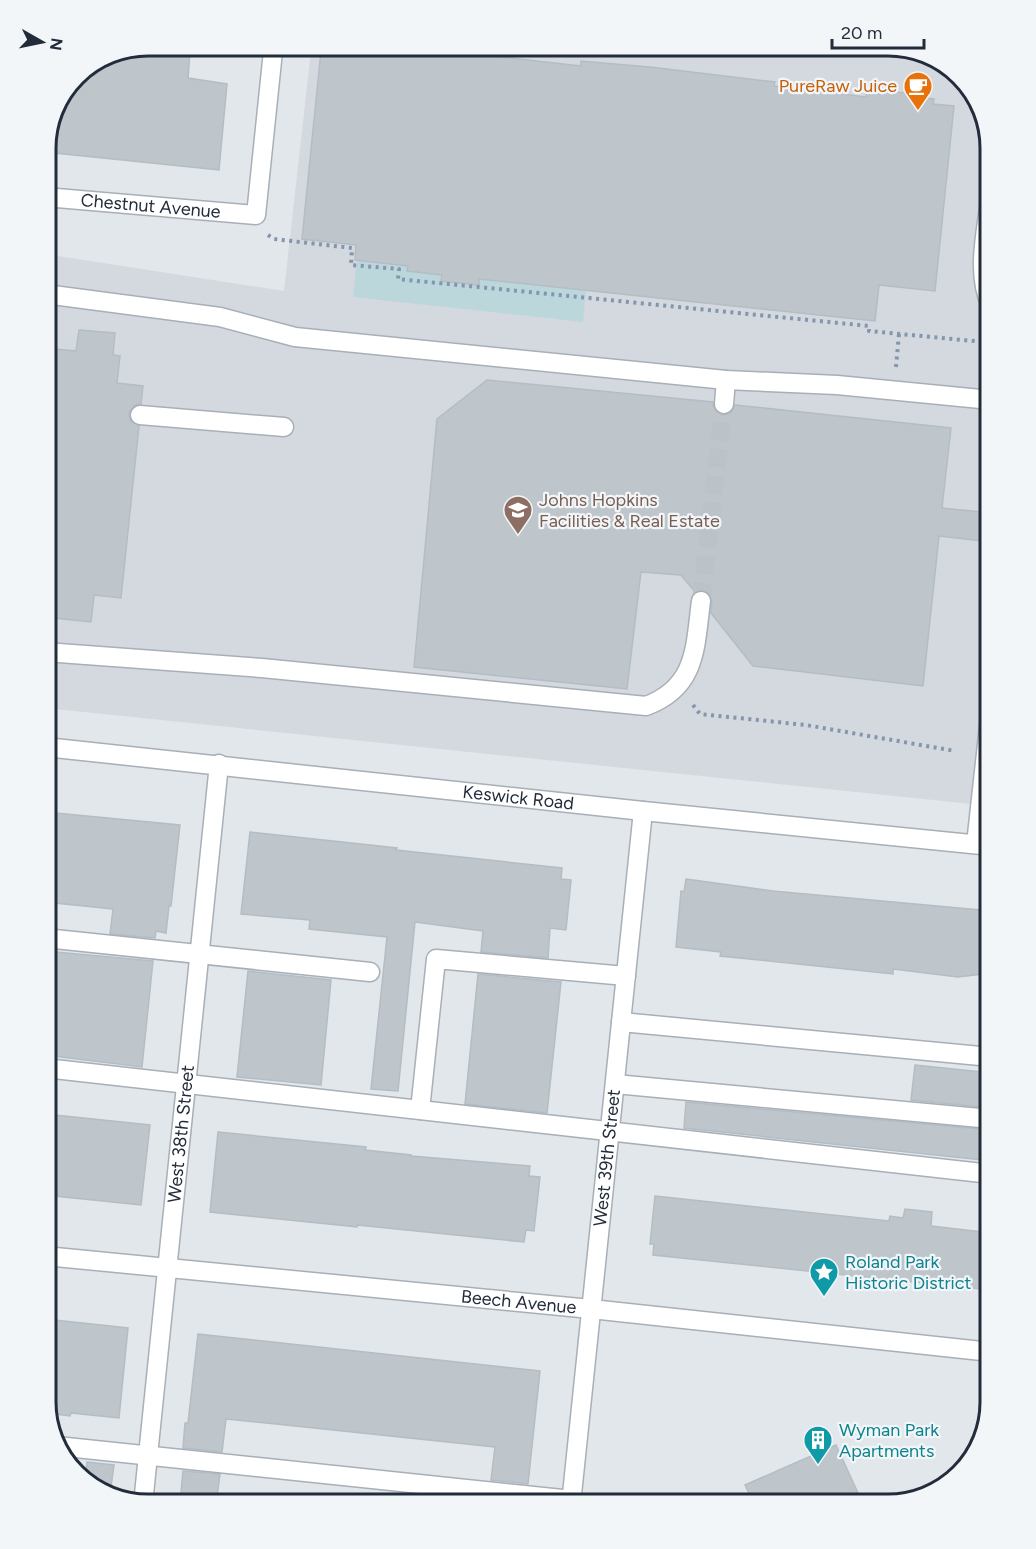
<svg xmlns="http://www.w3.org/2000/svg" width="1036" height="1549" font-family="Figtree,sans-serif">
  <rect width="100%" height="100%" fill="#e1e7eb"/>
  <!-- built -->
  <path fill="#d3d9df" d="M 894,45 L 940,59 L 977,97 L 991,148 L 991,806 L 45,708 L 45,254 L 284,291 L 311,51 Z"/>
  <!-- green -->
  <path fill="#bbd7db" d="M 357,260 L 408,266 L 479,285 L 479,279 L 586,290 L 583,322 L 353,297 Z"/>
  <!-- building -->
  <g fill="#bec6cc" stroke="#b4bdc4" stroke-width="1.5">
    <path d="M 502,49 L 501,57 L 581,66 L 581,61 L 650,67 L 775,82 L 774,86 L 866,97 L 866,92 L 880,94 L 881,91 L 920,94 L 920,98 L 934,99 L 933,104 L 954,106 L 935,291 L 879,285 L 875,321 L 479,279 L 479,285 L 441,281 L 442,275 L 407,271 L 408,266 L 355,260 L 356,245 L 302,239 L 321,51 Z"/>
    <path d="M 190,52 L 188,78 L 227,84 L 219,170 L 45,152 L 45,142 L 75,75 L 109,53 Z"/>
    <path d="M 79,330 L 115,333 L 113,355 L 120,356 L 117,383 L 143,386 L 141,404 L 135,405 L 129,413 L 130,420 L 139,426 L 121,598 L 94,595 L 91,622 L 45,617 L 45,348 L 76,351 Z"/>
    <path d="M 487,380 L 713,402 L 714,409 L 722,415 L 729,414 L 735,405 L 951,428 L 942,508 L 991,513 L 991,542 L 939,536 L 923,686 L 753,666 L 711,613 L 712,602 L 708,592 L 702,590 L 695,592 L 681,575 L 641,572 L 627,689 L 414,667 L 437,419 Z"/>
    <path d="M 45,812 L 180,825 L 171,906 L 169,906 L 166,933 L 156,931 L 155,938 L 110,934 L 113,909 L 45,902 Z"/>
    <path d="M 250,832 L 397,848 L 396,850 L 562,868 L 561,879 L 571,880 L 566,930 L 550,928 L 548,958 L 481,952 L 483,931 L 415,922 L 398,1091 L 371,1089 L 387,937 L 309,929 L 310,920 L 241,914 Z"/>
    <path d="M 686,879 L 773,891 L 991,911 L 991,973 L 958,977 L 893,969 L 893,974 L 720,956 L 721,952 L 676,947 L 681,891 L 684,892 Z"/>
    <path d="M 45,951 L 153,961 L 142,1067 L 45,1055 Z"/>
    <path d="M 248,971 L 331,980 L 321,1085 L 237,1077 Z"/>
    <path d="M 478,974 L 561,982 L 547,1113 L 465,1104 Z"/>
    <path d="M 915,1065 L 991,1073 L 991,1108 L 911,1100 Z"/>
    <path d="M 686,1102 L 991,1130 L 991,1161 L 684,1128 Z"/>
    <path d="M 45,1114 L 150,1125 L 141,1205 L 45,1195 Z"/>
    <path d="M 218,1132 L 366,1147 L 365,1150 L 411,1155 L 411,1156 L 530,1166 L 529,1176 L 540,1177 L 534,1231 L 526,1230 L 524,1242 L 357,1225 L 357,1227 L 210,1212 Z"/>
    <path d="M 655,1196 L 889,1221 L 890,1216 L 903,1218 L 905,1209 L 932,1212 L 931,1226 L 991,1233 L 991,1290 L 653,1255 L 654,1244 L 650,1244 Z"/>
    <path d="M 45,1319 L 128,1328 L 119,1418 L 71,1413 L 70,1416 L 48,1413 L 45,1401 Z"/>
    <path d="M 198,1334 L 540,1371 L 528,1484 L 491,1480 L 495,1447 L 295,1426 L 226,1419 L 222,1452 L 183,1448 L 185,1423 L 188,1423 Z"/>
    <path d="M 836,1445 L 859,1495 L 837,1504 L 754,1504 L 745,1485 Z"/>
    <path d="M 87,1462 L 114,1465 L 110,1494 L 96,1490 L 85,1479 Z"/>
    <path d="M 183,1471 L 220,1474 L 216,1504 L 180,1504 Z"/>
  </g>
  <g fill="none" stroke-linecap="round" stroke-linejoin="round">
    <!-- minor-tunnel -->
    <path stroke="#bbc2c8" stroke-width="18" stroke-dasharray="18 9" stroke-linecap="butt" d="M 701,601 L 724,404"/>
    <!-- minor casing -->
    <g stroke="#a8afb6" stroke-width="21">
      <g id="minor">
        <path id="s1" d="M 45,197 L 256,215 L 273,51"/>
        <path d="M 45,294 L 220,317 L 295,337 L 726,380 L 837,385 L 991,400"/>
        <path d="M 991,305 C 975,273 987,228 991,194"/>
        <path d="M 724,404 L 726,380"/>
        <path d="M 140,415 L 284,427"/>
        <path d="M 45,652 L 262,668 L 646,706 C 697,687 695,647 701,601"/>
        <path id="s2" d="M 45,747 L 643,811 L 991,846"/>
        <path d="M 976,844 L 991,708"/>
        <path d="M 45,938 L 370,972"/>
        <path d="M 621,1022 L 991,1057"/>
        <path d="M 45,1068 L 991,1174"/>
        <path d="M 615,1084 L 991,1119"/>
        <path d="M 420,1110 L 436,959 L 626,976"/>
        <path id="s3" d="M 45,1256 L 591,1309 L 991,1352"/>
        <path d="M 57,1446 L 572,1500"/>
        <path id="s4" d="M 143,1504 L 219,764"/>
        <path id="s5" d="M 571,1504 L 643,811"/>
      </g>
    </g>
    <!-- path -->
    <g stroke="#8396ad" stroke-width="4" stroke-dasharray="3 4.5" stroke-linecap="butt">
      <path d="M 268,235 L 274,239 L 352,248 L 351,265 L 399,269 L 398,279 L 869,326 L 869,331 L 984,342 L 991,334"/>
      <path d="M 896,367 L 899,334"/>
      <path d="M 693,705 L 700,714 L 806,725 L 955,751"/>
    </g>
    <!-- minor -->
    <use href="#minor" stroke="#fff" stroke-width="18"/>
  </g>
  <!-- icons -->
  <defs>
    <g id="cafe-pin" transform="scale(1.5)"><path d="M0 17L-7.5 6A9.5 9.5 0 1 1 7.5 6Z" fill="#e8710a" stroke="#f2f6f8"/><path d="M-5.5-4.5H6V0H3Q3 3.5 0 3.5H-2.5Q-5.5 3.5-5.5 0ZM3-3.2v2h1.7v-2ZM-6 4.5H4V6H-6Z" fill="#fff"/></g>
    <g id="university-pin" transform="scale(1.5)"><path d="M0 17L-7.5 6A9.5 9.5 0 1 1 7.5 6Z" fill="#8d6e63" stroke="#f2f6f8"/><path d="M0-5L7-2L0 1L-7-2ZM-4 1L0 2.5L4 1V4Q0 6-4 4Z" fill="#fff"/></g>
    <g id="sight-pin" transform="scale(1.5)"><path d="M0 17L-7.5 6A9.5 9.5 0 1 1 7.5 6Z" fill="#0f9aa8" stroke="#f2f6f8"/><path d="M0-6L1.8-2.2L6-1.7L2.9 1.2L3.7 5.4L0 3.3L-3.7 5.4L-2.9 1.2L-6-1.7L-1.8-2.2Z" fill="#fff"/></g>
    <g id="building-pin" transform="scale(1.5)"><path d="M0 17L-7.5 6A9.5 9.5 0 1 1 7.5 6Z" fill="#0f9aa8" stroke="#f2f6f8"/><path d="M-4-6H4V6H1V3H-1V6H-4ZM-2.5-4.3h1.7v1.8h-1.7ZM.8-4.3h1.7v1.8H.8ZM-2.5-1h1.7V.8h-1.7ZM.8-1h1.7V.8H.8Z" fill="#fff"/></g>
  </defs>
  <g fill-rule="evenodd">
    <use href="#cafe-pin" x="918" y="86"/>
    <use href="#university-pin" x="518" y="510"/>
    <use href="#sight-pin" x="824" y="1272"/>
    <use href="#building-pin" x="818" y="1440"/>
  </g>
  <g text-anchor="middle" stroke-width="4.5" stroke-linejoin="round" paint-order="stroke">
    <!-- food labels -->
    <g font-size="18" fill="#c56008" stroke="#f2f6f8" text-anchor="end">
      <text x="897" y="92">PureRaw Juice</text>
    </g>
    <!-- street labels -->
    <g font-size="18" fill="#232c3b" stroke="#f2f6f8">
      <text dy="6" stroke="none"><textPath href="#s1" startOffset="106">Chestnut Avenue</textPath></text>
      <text dy="6" stroke="none"><textPath href="#s2" startOffset="476">Keswick Road</textPath></text>
      <text dy="6" stroke="none"><textPath href="#s4" startOffset="372">West 38th Street</textPath></text>
      <text dy="6" stroke="none"><textPath href="#s5" startOffset="348">West 39th Street</textPath></text>
      <text dy="6" stroke="none"><textPath href="#s3" startOffset="476">Beech Avenue</textPath></text>
    </g>
    <!-- education labels -->
    <g font-size="18" fill="#785e54" stroke="#f2f6f8" text-anchor="start">
      <text x="539" y="506">Johns Hopkins<tspan x="539" dy="21">Facilities &amp; Real Estate</tspan></text>
    </g>
    <!-- culture labels -->
    <g font-size="18" fill="#0d838f" stroke="#f2f6f8" text-anchor="start">
      <text x="845" y="1268">Roland Park<tspan x="845" dy="21">Historic District</tspan></text>
      <text x="839" y="1436">Wyman Park<tspan x="839" dy="21">Apartments</tspan></text>
    </g>
  </g>
  <!-- crop -->
  <path d="M0 0H1036V1549H0ZM148 56H888A92 92 0 0 1 980 148V1402A92 92 0 0 1 888 1494H148A92 92 0 0 1 56 1402V148A92 92 0 0 1 148 56Z" fill="#f2f6f8" fill-rule="evenodd"/>
  <path fill="none" stroke="#232c3b" stroke-width="3" d="M148 56H888A92 92 0 0 1 980 148V1402A92 92 0 0 1 888 1494H148A92 92 0 0 1 56 1402V148A92 92 0 0 1 148 56Z"/>
  <!-- north arrow -->
  <g transform="translate(42 42) rotate(99)" stroke="#f2f6f8" stroke-width="4.5" paint-order="stroke">
  <path d="M0-4.5L10 22L0 15L-10 22Z" fill="#232c3b"/>
  <text y="-9" font-size="16" font-weight="bold" text-anchor="middle" fill="#232c3b">N</text>
  </g>
  <!-- scale -->
  <path d="M832 39v9h92v-9" fill="none" stroke="#232c3b" stroke-width="3"/>
  <text x="841" y="39" font-size="18" fill="#232c3b" stroke="#f2f6f8" stroke-width="4.5" paint-order="stroke">20 m</text>
</svg>
